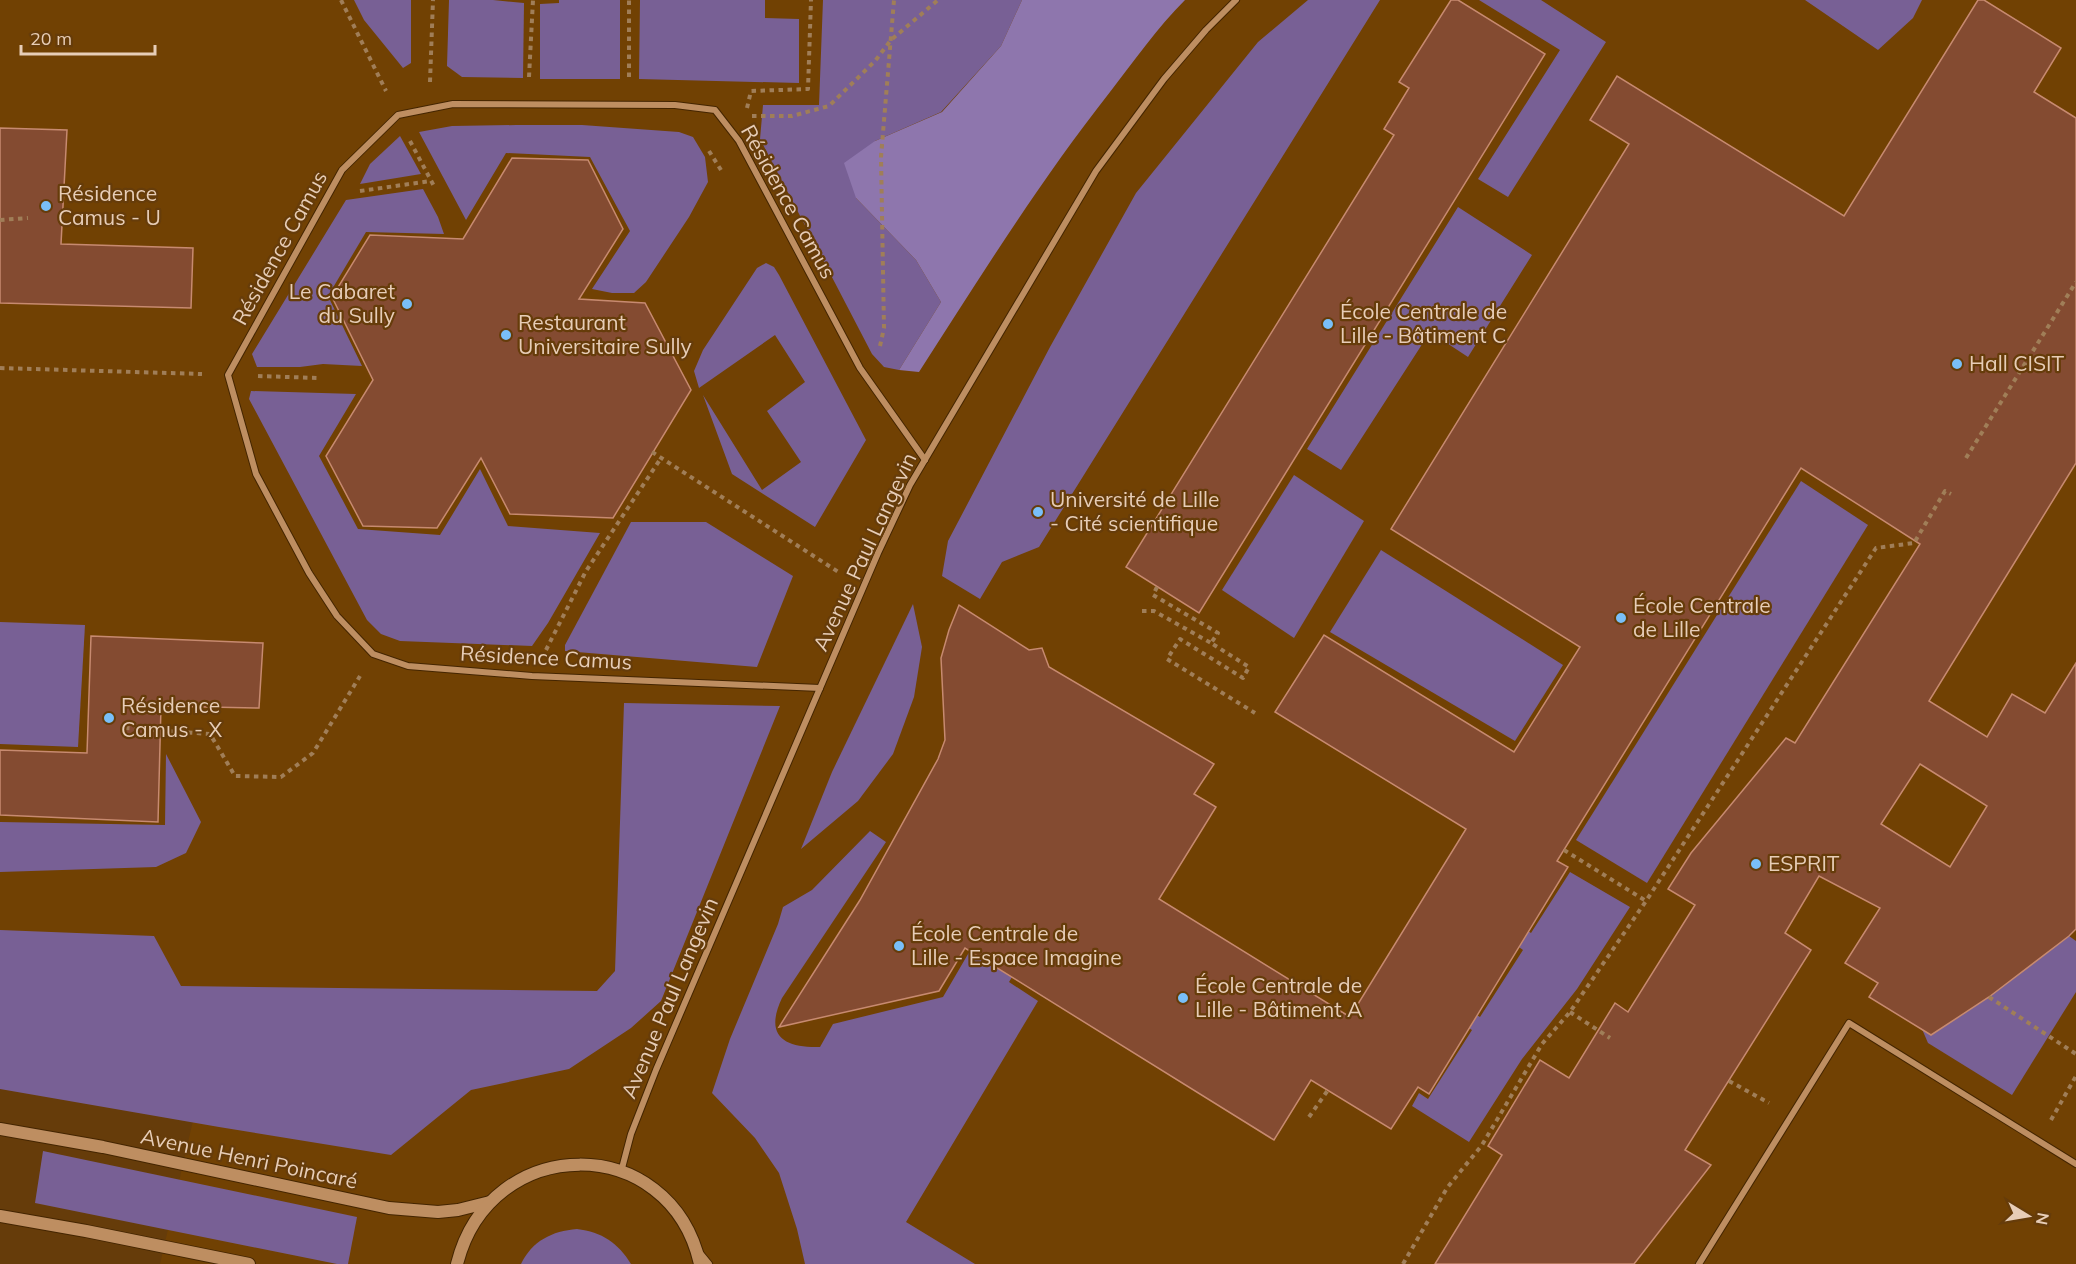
<svg xmlns="http://www.w3.org/2000/svg" width="2076" height="1264" font-family="Mulish,sans-serif">
  <rect width="100%" height="100%" fill="#663c0a"/>
  <!-- built -->
  <path fill="#714103" d="M 0,0 L 2076,0 L 2076,1264 L 160,1264 L 206,1064 L 0,1024 Z"/>
  <!-- green -->
  <g fill="#786095">
    <path d="M 354,0 L 411,0 L 411,63 L 403,68 L 364,20 Z"/>
    <path d="M 449,0 L 493,0 L 524,3 L 523,78 L 462,77 L 447,66 Z"/>
    <path d="M 559,0 L 620,0 L 620,79 L 540,79 L 540,4 L 559,3 Z"/>
    <path d="M 640,0 L 765,0 L 765,18 L 799,19 L 799,83 L 639,79 Z"/>
    <path d="M 823,0 L 1022,0 L 1001,46 L 941,112 L 875,141 L 856,198 L 916,260 L 941,302 L 899,370 L 884,367 L 872,354 L 760,139 L 763,105 L 819,105 Z"/>
    <path d="M 1308,0 L 1380,0 L 1039,547 L 1002,562 L 980,599 L 942,576 L 948,541 L 1050,347 L 1136,193 L 1258,42 Z"/>
    <path d="M 1479,0 L 1541,0 L 1606,42 L 1508,197 L 1478,179 L 1560,50 Z"/>
    <path d="M 1805,0 L 1922,0 L 1913,18 L 1878,50 Z"/>
    <path d="M 516,125 L 582,125 L 679,132 L 693,137 L 705,157 L 708,182 L 689,217 L 646,282 L 634,293 L 612,293 L 592,289 L 630,231 L 590,157 L 506,153 L 466,220 L 419,132 L 452,126 Z"/>
    <path d="M 400,136 L 421,174 L 360,184 L 370,164 Z"/>
    <path d="M 423,189 L 438,217 L 444,234 L 366,232 L 328,296 L 362,366 L 323,364 L 300,367 L 257,367 L 252,354 L 346,200 Z"/>
    <path d="M 1458,207 L 1532,255 L 1468,357 L 1430,332 L 1341,470 L 1307,449 Z"/>
    <path d="M 766,263 L 774,267 L 779,275 L 866,440 L 815,527 L 732,474 L 703,395 L 762,490 L 801,462 L 767,411 L 805,382 L 775,335 L 699,388 L 694,371 L 703,350 L 757,268 Z"/>
    <path d="M 251,391 L 356,394 L 319,456 L 358,529 L 440,535 L 480,469 L 508,526 L 600,533 L 548,623 L 532,646 L 400,641 L 381,634 L 367,620 L 249,399 Z"/>
    <path d="M 1294,475 L 1364,521 L 1294,638 L 1222,590 Z"/>
    <path d="M 1801,481 L 1868,525 L 1647,883 L 1576,840 Z"/>
    <path d="M 631,522 L 706,522 L 793,576 L 757,667 L 565,651 L 565,645 Z"/>
    <path d="M 1381,550 L 1563,665 L 1515,741 L 1330,632 Z"/>
    <path d="M 913,604 L 922,647 L 914,697 L 893,754 L 858,801 L 801,849 L 832,772 Z"/>
    <path d="M 0,622 L 85,625 L 78,747 L 0,744 Z"/>
    <path d="M 624,703 L 780,706 L 661,1001 L 631,1028 L 569,1069 L 471,1090 L 391,1155 L 219,1127 L 0,1089 L 0,930 L 154,936 L 181,986 L 597,991 L 615,971 Z"/>
    <path d="M 166,754 L 201,822 L 186,853 L 156,867 L 0,872 L 0,822 L 165,825 Z"/>
    <path d="M 870,831 L 886,842 L 782,998 C 764,1036 784,1048 820,1047 L 833,1024 L 943,997 L 1021,863 L 1090,848 L 1009,982 L 1038,1001 L 906,1222 L 975,1264 L 805,1264 L 797,1229 L 779,1173 L 755,1138 L 712,1093 L 730,1039 L 778,924 L 783,907 L 812,890 Z"/>
    <path d="M 1570,872 L 1630,907 L 1577,989 L 1522,1059 L 1469,1142 L 1412,1106 L 1419,1093 L 1428,1099 L 1472,1030 L 1461,1023 L 1469,1010 L 1480,1017 L 1523,950 L 1512,942 L 1522,927 L 1531,933 Z"/>
    <path d="M 2069,936 L 2076,941 L 2076,992 L 2012,1095 L 1928,1043 L 1922,1029 Z"/>
    <path d="M 43,1151 L 357,1217 L 348,1264 L 337,1264 L 35,1203 Z"/>
    <path d="M 577,1229 C 602,1232 618,1243 631,1264 L 521,1264 C 532,1241 552,1231 577,1229 Z"/>
  </g>
  <!-- forest -->
  <path fill="#8e76ad" d="M 1022,0 L 1185,0 C 1157,28 1134,61 1110,92 C 1040,181 980,277 919,372 L 899,370 L 941,302 L 916,260 L 856,198 L 844,163 L 875,141 L 942,112 L 1001,46 Z"/>
  <!-- building -->
  <g fill="#844b31" stroke="#c78a70" stroke-width="1.5" fill-rule="evenodd">
    <path d="M 1451,0 L 1458,0 L 1545,54 L 1199,613 L 1126,567 L 1394,135 L 1384,129 L 1409,88 L 1399,82 Z"/>
    <path d="M 1978,0 L 1984,0 L 2061,48 L 2034,92 L 2076,118 L 2076,463 L 1929,701 L 1987,737 L 2012,694 L 2045,713 L 2076,663 L 2076,929 L 2069,936 L 1989,997 L 1931,1035 L 1869,997 L 1878,983 L 1845,963 L 1880,908 L 1819,876 L 1785,933 L 1811,950 L 1685,1150 L 1711,1165 L 1634,1264 L 1435,1264 L 1502,1155 L 1488,1146 L 1540,1060 L 1569,1078 L 1615,1003 L 1628,1012 L 1695,905 L 1668,889 L 1691,853 L 1786,738 L 1795,743 L 1920,544 L 1801,468 L 1557,861 L 1568,867 L 1429,1094 L 1418,1087 L 1391,1129 L 1311,1080 L 1274,1140 L 965,948 L 939,991 L 779,1027 L 860,900 L 938,759 L 945,740 L 941,658 L 949,630 L 959,605 L 1029,650 L 1042,648 L 1049,667 L 1214,764 L 1194,794 L 1216,807 L 1159,899 L 1350,1017 L 1466,829 L 1275,712 L 1324,635 L 1514,752 L 1580,647 L 1391,529 L 1629,144 L 1590,120 L 1617,76 L 1844,216 ZM 1920,764 L 1987,806 L 1950,867 L 1881,824 Z"/>
    <path d="M 0,128 L 67,130 L 61,244 L 193,248 L 191,308 L 0,303 Z"/>
    <path d="M 512,158 L 588,160 L 623,229 L 579,299 L 645,303 L 691,390 L 613,518 L 510,514 L 481,458 L 437,528 L 363,526 L 326,456 L 373,380 L 332,297 L 370,235 L 463,239 Z"/>
    <path d="M 91,636 L 263,643 L 259,708 L 161,706 L 158,822 L 0,815 L 0,750 L 87,753 Z"/>
  </g>
  <g fill="none" stroke-linecap="round" stroke-linejoin="round">
    <!-- street casing -->
    <g stroke="#442500" stroke-width="8">
      <g id="street">
        <path d="M 820,688 L 532,676 L 408,666 L 373,654 L 337,616 L 309,573 L 256,474 L 228,375 L 342,170 L 398,115 L 453,104 L 675,105 L 715,110 L 739,141 L 860,368 L 925,460"/>
        <path d="M 621,1172 L 631,1134 L 656,1070 L 878,553 L 910,485 L 1096,171 L 1164,79 L 1206,30 L 1236,0"/>
        <path d="M 700,1253 L 709,1264"/>
        <path d="M 1699,1264 L 1849,1023 L 2076,1164"/>
      </g>
    </g>
    <!-- secondary casing -->
    <g stroke="#442500" stroke-width="14">
      <g id="secondary">
        <path d="M 0,1129 L 103,1147 L 389,1208 L 438,1212 L 458,1210 L 490,1202"/>
        <path d="M 0,1216 L 86,1231 L 249,1264"/>
        <path d="M 457,1264 C 490,1132 670,1131 700,1264"/>
      </g>
    </g>
    <!-- path -->
    <g stroke="#a07e58" stroke-width="4" stroke-dasharray="4.5 4.5" stroke-linecap="butt">
      <path d="M 341,0 L 386,91"/>
      <path d="M 529,77 L 533,0"/>
      <path d="M 629,77 L 629,0"/>
      <path d="M 430,82 L 433,0"/>
      <path d="M 747,108 L 751,91 L 808,89 L 811,0"/>
      <path d="M 752,116 L 792,116 L 829,106 L 875,61 L 891,40 L 938,0"/>
      <path d="M 410,141 L 435,188"/>
      <path d="M 709,151 L 721,170"/>
      <path d="M 360,191 L 431,181"/>
      <path d="M 0,220 L 28,218"/>
      <path d="M 880,346 L 884,328 L 881,157 L 894,0"/>
      <path d="M 0,368 L 202,374"/>
      <path d="M 258,376 L 317,378"/>
      <path d="M 652,452 L 840,573"/>
      <path d="M 1966,458 L 2076,282"/>
      <path d="M 1157,587 L 1153,595 L 1218,633 L 1211,643 L 1249,667 L 1243,678 L 1180,639 L 1167,659 L 1255,713"/>
      <path d="M 1142,611 L 1154,611 L 1211,643"/>
      <path d="M 546,650 L 586,571 L 661,458"/>
      <path d="M 125,728 L 210,734 L 235,776 L 281,777 L 313,753 L 360,676"/>
      <path d="M 1564,850 L 1646,901"/>
      <path d="M 1989,997 L 2076,1054"/>
      <path d="M 1570,1012 L 1610,1038"/>
      <path d="M 1729,1081 L 1769,1103"/>
      <path d="M 1309,1117 L 1328,1090"/>
      <path d="M 2051,1120 L 2076,1076"/>
      <path d="M 1403,1264 L 1447,1188 L 1482,1145 L 1542,1044 L 1570,1012 L 1646,901 L 1876,548 L 1914,543 L 1945,491 L 1951,494"/>
    </g>
    <!-- street -->
    <use href="#street" stroke="#be8e61" stroke-width="6"/>
    <!-- secondary -->
    <use href="#secondary" stroke="#be8e61" stroke-width="12"/>
  </g>
  <!-- markers -->
  <g fill="#79bff8" stroke="#663c0a" stroke-width="2">
    <circle cx="46" cy="206" r="6"/>
    <circle cx="407" cy="304" r="6"/>
    <circle cx="1328" cy="324" r="6"/>
    <circle cx="506" cy="335" r="6"/>
    <circle cx="1957" cy="364" r="6"/>
    <circle cx="1038" cy="512" r="6"/>
    <circle cx="1621" cy="618" r="6"/>
    <circle cx="109" cy="718" r="6"/>
    <circle cx="1756" cy="864" r="6"/>
    <circle cx="899" cy="946" r="6"/>
    <circle cx="1183" cy="998" r="6"/>
  </g>
  <g text-anchor="middle" stroke-width="4.5" stroke-linejoin="round" paint-order="stroke">
    <!-- poi labels -->
    <g font-size="21" fill="#e7cdb7" stroke="#663c0a" text-anchor="start">
      <text x="58" y="201">Résidence<tspan x="58" dy="24">Camus - U</tspan></text>
      <text x="395" y="299" text-anchor="end">Le Cabaret<tspan x="395" dy="24">du Sully</tspan></text>
      <text x="1340" y="319">École Centrale de<tspan x="1340" dy="24">Lille - Bâtiment C</tspan></text>
      <text x="518" y="330">Restaurant<tspan x="518" dy="24">Universitaire Sully</tspan></text>
      <text x="1969" y="371">Hall CISIT</text>
      <text x="1050" y="507">Université de Lille<tspan x="1050" dy="24">‐ Cité scientifique</tspan></text>
      <text x="1633" y="613">École Centrale<tspan x="1633" dy="24">de Lille</tspan></text>
      <text x="121" y="713">Résidence<tspan x="121" dy="24">Camus - X</tspan></text>
      <text x="1768" y="871">ESPRIT</text>
      <text x="911" y="941">École Centrale de<tspan x="911" dy="24">Lille - Espace Imagine</tspan></text>
      <text x="1195" y="993">École Centrale de<tspan x="1195" dy="24">Lille - Bâtiment A</tspan></text>
    </g>
    <!-- street labels -->
    <g font-size="21" fill="#e7cdb7" stroke="#663c0a">
      <text transform="translate(788 202) rotate(61)" y="7">Résidence Camus</text>
      <text transform="translate(280 248) rotate(-61)" y="7">Résidence Camus</text>
      <text transform="translate(865 552) rotate(-65)" y="7">Avenue Paul Langevin</text>
      <text transform="translate(546 658) rotate(3)" y="7">Résidence Camus</text>
      <text transform="translate(670 998) rotate(-67)" y="7">Avenue Paul Langevin</text>
      <text transform="translate(249 1159) rotate(12)" y="7">Avenue Henri Poincaré</text>
    </g>
  </g>
  <!-- north arrow -->
  <g transform="translate(2028 1216) rotate(101)" stroke="#663c0a" stroke-width="4.5" paint-order="stroke">
  <path d="M0-4.5L10 22L0 15L-10 22Z" fill="#e7cdb7"/>
  <text y="-9" font-size="16" font-weight="bold" text-anchor="middle" fill="#e7cdb7">N</text>
  </g>
  <!-- scale -->
  <path d="M21 45v9h134v-9" fill="none" stroke="#e7cdb7" stroke-width="3"/>
  <text x="30" y="45" font-size="18" fill="#e7cdb7" stroke="#663c0a" stroke-width="4.5" paint-order="stroke">20 m</text>
</svg>
